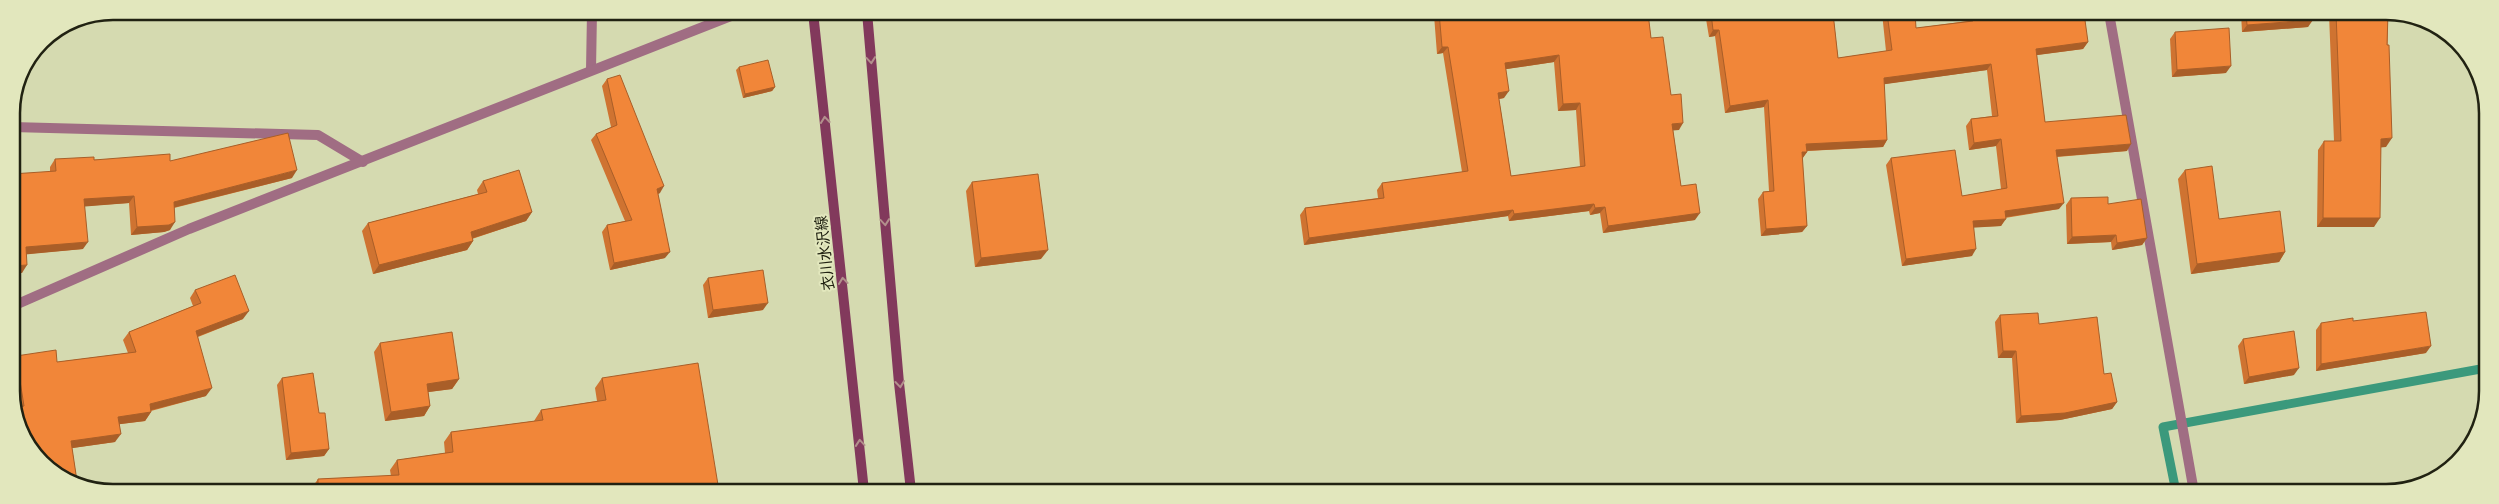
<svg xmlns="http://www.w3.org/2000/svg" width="2499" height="504" font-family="'Playfair Display','Noto Sans JP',serif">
  <rect width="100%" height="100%" fill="#d5dab0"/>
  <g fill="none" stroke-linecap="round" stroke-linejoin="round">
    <!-- stream -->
    <path stroke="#3b997c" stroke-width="9" d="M 2176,492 L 2163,427 L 2486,368"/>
    <!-- minor -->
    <g stroke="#a06d83" stroke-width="10">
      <path d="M 2109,13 L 2194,492"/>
      <path d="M 591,70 L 592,12"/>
      <path d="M 12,127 L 318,135 L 363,162"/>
      <path d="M 13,306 L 189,229 L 741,12"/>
    </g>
    <!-- secondary -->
    <g stroke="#82395c" stroke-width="10">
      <path d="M 813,12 L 864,491"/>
      <path d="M 867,12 L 899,383 L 911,491"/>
    </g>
  </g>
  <!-- wall -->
  <g fill="#cf7331" fill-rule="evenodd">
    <path d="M 1430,12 L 1648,13 L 1651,38 L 1671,95 L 1679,130 L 1673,130 L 1681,186 L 1695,220 L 1603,233 L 1600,213 L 1590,215 L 1589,211 L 1509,221 L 1508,216 L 1304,245 L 1300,215 L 1305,208 L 1378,198 L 1377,190 L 1382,183 L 1462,172 L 1443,53 L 1437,54 L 1434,15 L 1430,15 ZM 1554,62 L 1558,111 L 1576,110 L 1580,167 L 1511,176 L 1499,99 L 1504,98 L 1506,69 Z"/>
    <path d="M 1705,13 L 1833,13 L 1838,58 L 1886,51 L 1882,13 L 1915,13 L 1916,28 L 1968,21 L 1972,15 L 2088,42 L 2083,49 L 2036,55 L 2045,122 L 2127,151 L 2057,157 L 2059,209 L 2005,218 L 2001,226 L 1974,227 L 1972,256 L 1902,266 L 1886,165 L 1891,158 L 1962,196 L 2001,189 L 1996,146 L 1969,150 L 1966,126 L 1971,119 L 1992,116 L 1987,70 L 1884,84 L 1887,140 L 1883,147 L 1807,151 L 1807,152 L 1802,159 L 1807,226 L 1802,232 L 1761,236 L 1758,199 L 1763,192 L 1769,191 L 1764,107 L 1725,113 L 1715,36 L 1709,37 Z"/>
    <path d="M 2241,13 L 2313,13 L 2308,27 L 2242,32 Z"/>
    <path d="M 2330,13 L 2388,13 L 2386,147 L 2381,147 L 2374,227 L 2317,227 L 2318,150 L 2324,141 L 2334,141 L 2329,14 Z"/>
    <path d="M 2175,32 L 2226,73 L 2172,77 L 2170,39 Z"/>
    <path d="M 739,67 L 775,87 L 772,91 L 743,98 L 736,70 Z"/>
    <path d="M 607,79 L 660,193 L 658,194 L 665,258 L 610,270 L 602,232 L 607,225 L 625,221 L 591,140 L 596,134 L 611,127 L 602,86 Z"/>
    <path d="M 55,159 L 170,161 L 292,178 L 174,208 L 170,230 L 164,232 L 131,235 L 129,203 L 85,206 L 83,249 L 26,254 L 22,273 L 12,273 L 50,171 L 50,167 Z"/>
    <path d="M 2185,170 L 2219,219 L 2285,252 L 2279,262 L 2191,274 L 2178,179 Z"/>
    <path d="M 483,181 L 532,212 L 526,221 L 472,239 L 473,241 L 467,250 L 373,274 L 362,231 L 368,223 L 478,194 L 477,190 Z"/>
    <path d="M 972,182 L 1041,259 L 975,267 L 966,191 Z"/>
    <path d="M 2071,198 L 2108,204 L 2147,238 L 2142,245 L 2112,250 L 2111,242 L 2067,244 L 2066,205 Z"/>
    <path d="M 708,278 L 763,310 L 708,318 L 703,285 Z"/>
    <path d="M 195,290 L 243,319 L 198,337 L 206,396 L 151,411 L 151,412 L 145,421 L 120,424 L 115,442 L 72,448 L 77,481 L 76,482 L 41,463 L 17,408 L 13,382 L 13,361 L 16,356 L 57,362 L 128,353 L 123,340 L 129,332 L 193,306 L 190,298 Z"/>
    <path d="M 2000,315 L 2039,324 L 2104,374 L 2117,402 L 2112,409 L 2060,420 L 2016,423 L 2012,358 L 1998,358 L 1995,322 Z"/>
    <path d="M 2321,323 L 2426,353 L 2316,371 L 2316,330 Z"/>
    <path d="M 2243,339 L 2294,375 L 2244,384 L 2238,346 Z"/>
    <path d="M 380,343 L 459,379 L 452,389 L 428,392 L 430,406 L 424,416 L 385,421 L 374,352 Z"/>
    <path d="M 282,378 L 319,413 L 329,449 L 324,456 L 286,460 L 277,385 Z"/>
    <path d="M 602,378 L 719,491 L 311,491 L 311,489 L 318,479 L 391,476 L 390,470 L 397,460 L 445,453 L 444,442 L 451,432 L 534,421 L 541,410 L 597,401 L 595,388 Z"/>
  </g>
  <!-- shaded-wall -->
  <g fill="#a95e28">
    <path d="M 1432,12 L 1436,12 L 1434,15 L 1430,15 Z"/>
    <path d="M 2313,20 L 2308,27 L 2242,32 L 2247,25 Z"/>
    <path d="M 1713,30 L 1719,30 L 1715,36 L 1709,37 Z"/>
    <path d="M 2088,42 L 2083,49 L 2031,56 L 2036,49 Z"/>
    <path d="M 1442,47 L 1448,47 L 1443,53 L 1437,54 Z"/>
    <path d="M 1559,55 L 1554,62 L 1500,70 L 1505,63 Z"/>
    <path d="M 1991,64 L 1987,70 L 1879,85 L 1884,78 Z"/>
    <path d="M 2231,66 L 2226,73 L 2172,77 L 2177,70 Z"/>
    <path d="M 775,87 L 772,91 L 743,98 L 745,94 Z"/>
    <path d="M 1509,91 L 1504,98 L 1493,100 L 1498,93 Z"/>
    <path d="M 1768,100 L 1764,107 L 1725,113 L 1730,106 Z"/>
    <path d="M 1580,103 L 1576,110 L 1558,111 L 1563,104 Z"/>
    <path d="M 1683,123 L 1679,130 L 1667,131 L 1672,124 Z"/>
    <path d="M 2392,138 L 2386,147 L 2375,148 L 2381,139 Z"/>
    <path d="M 2001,139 L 1996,146 L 1969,150 L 1974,143 Z"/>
    <path d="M 1887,140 L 1883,147 L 1802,151 L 1806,144 Z"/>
    <path d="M 2131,144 L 2127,151 L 2051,157 L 2056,150 Z"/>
    <path d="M 1802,152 L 1807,152 L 1802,159 Z"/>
    <path d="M 297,170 L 292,178 L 168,209 L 174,202 Z"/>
    <path d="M 664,186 L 660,193 L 652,196 L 657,189 Z"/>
    <path d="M 134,196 L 129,203 L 79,207 L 84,199 Z"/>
    <path d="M 2064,203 L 2059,209 L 2000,218 L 2005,211 Z"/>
    <path d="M 1594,204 L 1589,211 L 1509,221 L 1514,214 Z"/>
    <path d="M 1605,207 L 1600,213 L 1590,215 L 1595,208 Z"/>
    <path d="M 1513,210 L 1508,216 L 1304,245 L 1309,238 Z"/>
    <path d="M 532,212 L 526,221 L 464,241 L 471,232 Z"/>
    <path d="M 1700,213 L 1695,220 L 1603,233 L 1608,226 Z"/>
    <path d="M 2323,218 L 2380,218 L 2374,227 L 2317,227 Z"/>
    <path d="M 2006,219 L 2001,226 L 1968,228 L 1973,221 Z"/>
    <path d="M 175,222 L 170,230 L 164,232 L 131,235 L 137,227 Z"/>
    <path d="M 1807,226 L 1802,232 L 1761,236 L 1766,229 Z"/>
    <path d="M 2116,235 L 2111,242 L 2067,244 L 2072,237 Z"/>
    <path d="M 2147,238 L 2142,245 L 2112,250 L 2117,243 Z"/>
    <path d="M 473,241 L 467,250 L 373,274 L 379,265 Z"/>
    <path d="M 88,242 L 83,249 L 20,255 L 26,247 Z"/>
    <path d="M 1976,249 L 1972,256 L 1902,266 L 1906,259 Z"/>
    <path d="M 1048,250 L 1041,259 L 975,267 L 981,258 Z"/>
    <path d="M 670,252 L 665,258 L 610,270 L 614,263 Z"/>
    <path d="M 2285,252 L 2279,262 L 2191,274 L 2197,264 Z"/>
    <path d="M 27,265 L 22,273 L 12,273 L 12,266 Z"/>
    <path d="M 768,303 L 763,310 L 708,318 L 713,310 Z"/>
    <path d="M 249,311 L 243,319 L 191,339 L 196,331 Z"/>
    <path d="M 2431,346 L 2426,353 L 2316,371 L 2321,364 Z"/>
    <path d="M 2003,351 L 2016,351 L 2012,358 L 1998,358 Z"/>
    <path d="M 2299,368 L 2294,375 L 2244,384 L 2249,377 Z"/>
    <path d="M 459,379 L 452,389 L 421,393 L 427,384 Z"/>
    <path d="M 212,388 L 206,396 L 144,412 L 150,404 Z"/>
    <path d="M 2117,402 L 2112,409 L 2060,420 L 2016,423 L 2021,416 Z"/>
    <path d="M 430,406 L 424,416 L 385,421 L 391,412 Z"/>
    <path d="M 151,412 L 145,421 L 113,425 L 118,417 Z"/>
    <path d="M 121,434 L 115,442 L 66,449 L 71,441 Z"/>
    <path d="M 329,449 L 324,456 L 286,460 L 291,453 Z"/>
  </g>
  <!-- building -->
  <g fill="#f18639" stroke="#a95e28" fill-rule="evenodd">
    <path d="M 1439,12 L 1648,13 L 1651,38 L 1663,37 L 1671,95 L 1681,94 L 1683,123 L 1672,124 L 1681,186 L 1696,184 L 1700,213 L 1608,226 L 1605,207 L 1595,208 L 1594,204 L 1514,214 L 1513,210 L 1309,238 L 1305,208 L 1384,198 L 1382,183 L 1468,171 L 1448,47 L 1442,47 ZM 1559,55 L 1563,104 L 1580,103 L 1585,166 L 1511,176 L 1498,93 L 1509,91 L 1505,63 Z"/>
    <path d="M 1711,13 L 1833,13 L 1838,58 L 1892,50 L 1887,13 L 1915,13 L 1916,28 L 1973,21 L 1972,15 L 1993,13 L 2084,13 L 2088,42 L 2036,49 L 2045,122 L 2126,115 L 2131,144 L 2056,150 L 2064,203 L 2005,211 L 2006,219 L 1973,221 L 1976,249 L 1906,259 L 1891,158 L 1955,150 L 1962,196 L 2007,188 L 2001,139 L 1974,143 L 1971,119 L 1998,116 L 1991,64 L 1884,78 L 1887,140 L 1806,144 L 1807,152 L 1802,152 L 1807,226 L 1766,229 L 1763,192 L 1774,191 L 1768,100 L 1730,106 L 1719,30 L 1713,30 Z"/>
    <path d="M 2246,13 L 2313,13 L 2313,20 L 2247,25 Z"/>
    <path d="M 2336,13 L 2388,13 L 2387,45 L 2389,45 L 2392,138 L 2381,139 L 2380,218 L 2323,218 L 2324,141 L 2341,141 Z"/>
    <path d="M 2229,28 L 2231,66 L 2177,70 L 2175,32 Z"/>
    <path d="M 768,60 L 775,87 L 745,94 L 739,67 Z"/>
    <path d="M 620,75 L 664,186 L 657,189 L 670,252 L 614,263 L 607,225 L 632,220 L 596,134 L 617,125 L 607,79 Z"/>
    <path d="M 288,133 L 297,170 L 174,202 L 175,222 L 169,225 L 137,227 L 134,196 L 84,199 L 88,242 L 26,247 L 27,265 L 12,266 L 12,174 L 56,171 L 55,159 L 94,157 L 94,160 L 170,154 L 170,161 Z"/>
    <path d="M 2212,166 L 2219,219 L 2280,211 L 2285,252 L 2197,264 L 2185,170 Z"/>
    <path d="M 519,170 L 532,212 L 471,232 L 473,241 L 379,265 L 368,223 L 487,192 L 483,181 Z"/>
    <path d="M 1038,174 L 1048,250 L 981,258 L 972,182 Z"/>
    <path d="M 2108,197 L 2108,204 L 2141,199 L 2147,238 L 2117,243 L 2116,235 L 2072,237 L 2071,198 Z"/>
    <path d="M 763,270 L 768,303 L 713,310 L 708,278 Z"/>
    <path d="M 235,275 L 249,311 L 196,331 L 212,388 L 150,404 L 151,412 L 118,417 L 121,434 L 71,441 L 77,481 L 75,481 L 41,463 L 13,411 L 13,408 L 24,406 L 16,356 L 56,350 L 57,362 L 136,352 L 129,332 L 201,303 L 195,290 Z"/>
    <path d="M 2426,312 L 2431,346 L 2321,364 L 2321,323 L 2353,318 L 2353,321 Z"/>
    <path d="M 2038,313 L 2039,324 L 2097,317 L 2104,374 L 2111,373 L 2117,402 L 2065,413 L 2021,416 L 2016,351 L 2003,351 L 2000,315 Z"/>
    <path d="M 2294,331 L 2299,368 L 2249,377 L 2243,339 Z"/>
    <path d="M 452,332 L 459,379 L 427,384 L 430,406 L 391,412 L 380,343 Z"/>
    <path d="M 698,363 L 719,491 L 491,491 L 491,490 L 485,491 L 318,491 L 318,479 L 399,475 L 397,460 L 453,452 L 451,432 L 543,420 L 541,410 L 606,400 L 602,378 Z"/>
    <path d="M 313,373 L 319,413 L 325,413 L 329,449 L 291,453 L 282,378 Z"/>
  </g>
  <!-- one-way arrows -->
  <defs><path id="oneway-chevron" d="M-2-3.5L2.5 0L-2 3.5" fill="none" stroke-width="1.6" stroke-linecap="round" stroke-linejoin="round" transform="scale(1.25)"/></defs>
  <g stroke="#b2908c">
    <use href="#oneway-chevron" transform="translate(871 60) rotate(85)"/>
    <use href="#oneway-chevron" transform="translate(825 120) rotate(-96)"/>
    <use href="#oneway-chevron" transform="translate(885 222) rotate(85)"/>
    <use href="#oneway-chevron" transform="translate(843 281) rotate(-96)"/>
    <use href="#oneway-chevron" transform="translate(900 384) rotate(84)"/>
    <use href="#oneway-chevron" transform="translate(860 443) rotate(-95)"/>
  </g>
  <g text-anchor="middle" stroke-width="4" stroke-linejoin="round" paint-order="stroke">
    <!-- street labels -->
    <g font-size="15" fill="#212212" stroke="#e2e7bd">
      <text transform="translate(825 253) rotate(-96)" y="5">衣川水沢線</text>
    </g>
  </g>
  <!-- crop -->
  <path d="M0 0H2499V504H0ZM113 20H2386A93 93 0 0 1 2479 113V391A93 93 0 0 1 2386 484H113A93 93 0 0 1 20 391V113A93 93 0 0 1 113 20Z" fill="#e2e7bd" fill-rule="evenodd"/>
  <path fill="none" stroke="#212212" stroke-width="2.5" d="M113 20H2386A93 93 0 0 1 2479 113V391A93 93 0 0 1 2386 484H113A93 93 0 0 1 20 391V113A93 93 0 0 1 113 20Z"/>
</svg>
